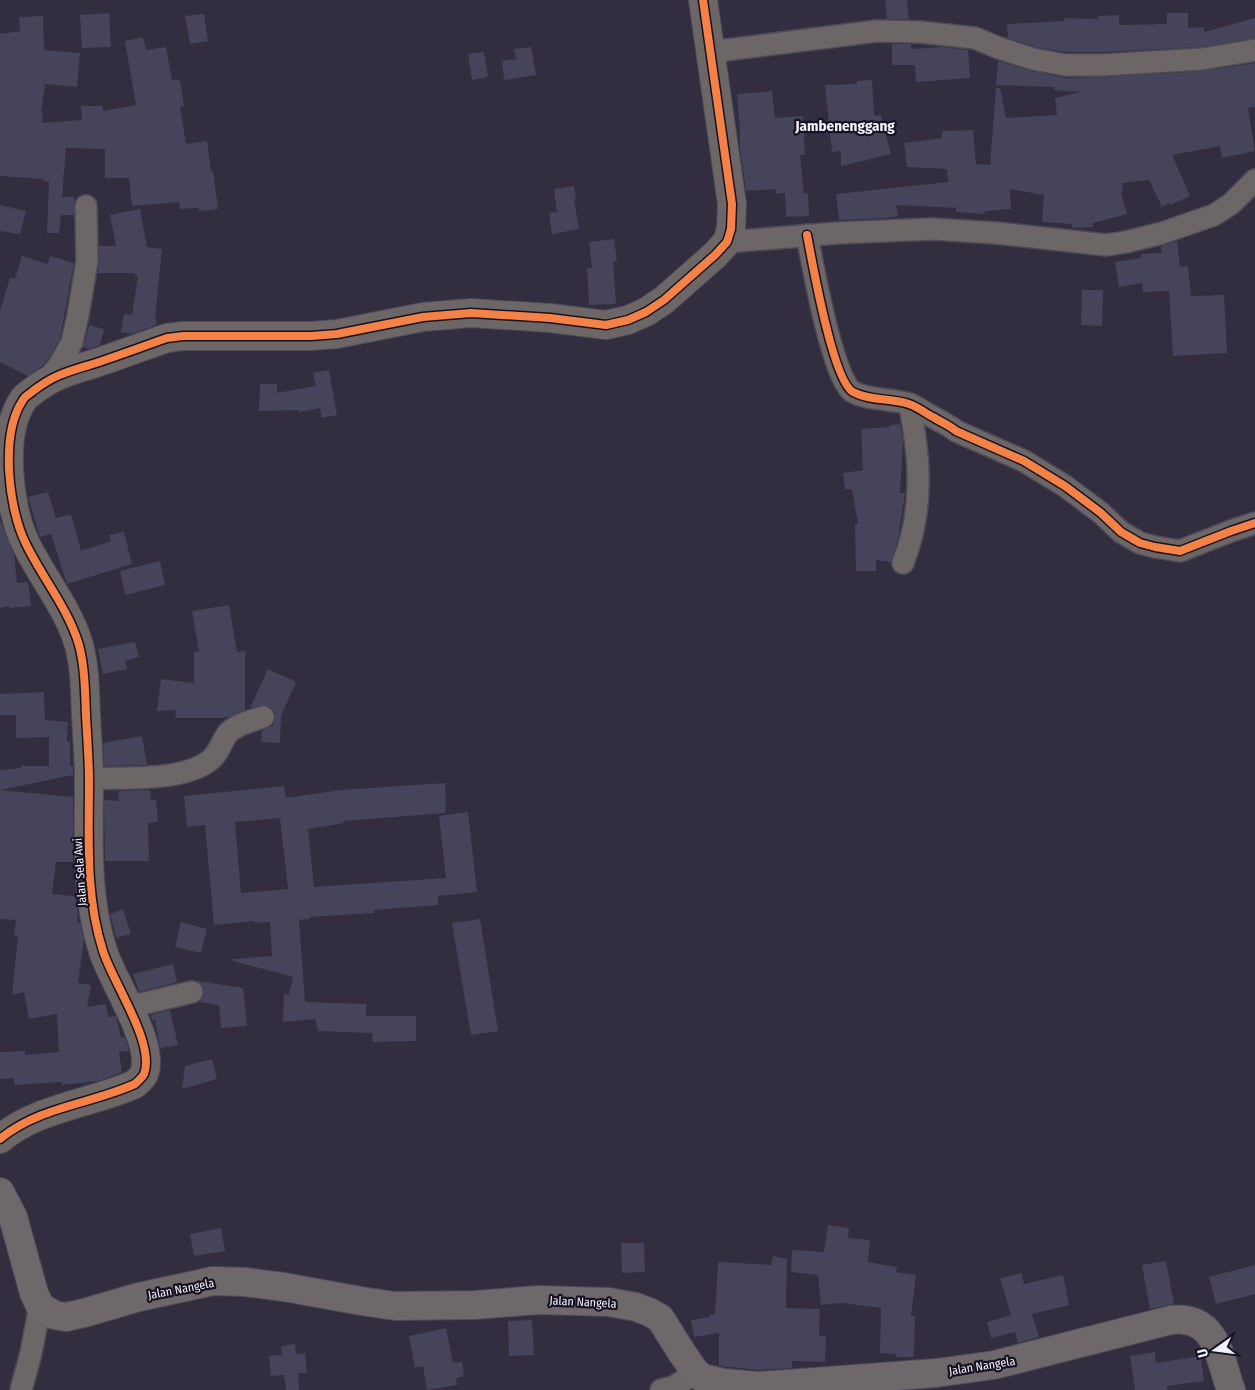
<svg xmlns="http://www.w3.org/2000/svg" width="1255" height="1390" font-family="'Fira Sans Condensed',sans-serif">
  <rect width="100%" height="100%" fill="#322d3f"/>
  <!-- building -->
  <g fill="#45445a" fill-rule="evenodd">
    <path d="M 885,0 L 907,0 L 909,19 L 887,19 Z"/>
    <path d="M 109,13 L 111,47 L 82,48 L 80,15 Z"/>
    <path d="M 1167,13 L 1188,13 L 1188,28 L 1204,27 L 1204,32 L 1255,18 L 1255,38 L 1201,47 L 1103,52 L 1066,52 L 1036,47 L 1008,38 L 1007,24 L 1064,21 L 1064,18 L 1098,19 L 1098,16 L 1119,15 L 1119,25 L 1167,24 Z"/>
    <path d="M 204,14 L 208,41 L 190,44 L 185,16 Z"/>
    <path d="M 43,16 L 44,50 L 80,53 L 77,87 L 45,84 L 41,113 L 43,113 L 42,123 L 82,120 L 81,106 L 103,106 L 103,111 L 136,105 L 125,41 L 143,37 L 146,50 L 166,47 L 172,80 L 180,80 L 184,106 L 180,107 L 186,144 L 207,141 L 211,171 L 213,171 L 218,209 L 199,211 L 199,208 L 180,209 L 179,202 L 132,206 L 129,178 L 105,178 L 105,149 L 66,148 L 62,197 L 74,197 L 74,215 L 61,215 L 59,233 L 47,233 L 49,182 L 43,181 L 43,179 L 0,176 L 0,34 L 20,31 L 19,17 Z"/>
    <path d="M 892,44 L 911,44 L 911,49 L 942,47 L 968,50 L 970,78 L 916,82 L 915,65 L 892,65 Z"/>
    <path d="M 531,47 L 536,75 L 504,80 L 502,61 L 516,59 L 514,49 Z"/>
    <path d="M 484,52 L 488,77 L 472,80 L 468,54 Z"/>
    <path d="M 998,61 L 1031,71 L 1065,78 L 1104,77 L 1203,71 L 1255,63 L 1255,107 L 1248,108 L 1255,151 L 1222,158 L 1220,146 L 1172,155 L 1190,196 L 1170,205 L 1169,203 L 1162,207 L 1149,180 L 1122,183 L 1123,192 L 1121,192 L 1127,214 L 1093,223 L 1093,227 L 1072,228 L 1072,224 L 1042,222 L 1044,195 L 1010,189 L 1011,209 L 985,211 L 984,214 L 956,212 L 956,208 L 896,205 L 898,216 L 886,218 L 839,220 L 836,194 L 948,182 L 947,169 L 907,167 L 904,143 L 942,138 L 942,131 L 973,130 L 976,164 L 990,165 L 996,88 L 1000,88 L 1006,118 L 1057,115 L 1055,98 L 1081,92 L 1054,90 L 1054,87 L 996,85 Z"/>
    <path d="M 872,80 L 874,116 L 881,115 L 891,154 L 841,166 L 841,151 L 832,152 L 825,85 L 857,84 L 857,81 Z"/>
    <path d="M 772,91 L 775,118 L 803,116 L 805,155 L 800,155 L 804,194 L 808,193 L 809,216 L 786,217 L 785,193 L 776,194 L 776,189 L 746,191 L 740,147 L 740,129 L 737,94 Z"/>
    <path d="M 574,186 L 576,200 L 574,200 L 579,229 L 552,234 L 549,213 L 557,212 L 554,189 Z"/>
    <path d="M 0,205 L 26,211 L 20,234 L 0,231 Z"/>
    <path d="M 140,209 L 147,247 L 162,249 L 155,319 L 157,319 L 156,325 L 132,334 L 121,332 L 124,314 L 132,315 L 138,276 L 135,275 L 135,273 L 98,273 L 99,246 L 116,246 L 110,215 Z"/>
    <path d="M 614,239 L 617,261 L 613,261 L 616,304 L 589,305 L 587,268 L 592,268 L 589,242 Z"/>
    <path d="M 1177,241 L 1180,267 L 1188,266 L 1191,296 L 1224,295 L 1227,353 L 1173,356 L 1169,291 L 1143,292 L 1142,283 L 1119,287 L 1115,262 L 1141,258 L 1141,254 L 1162,253 L 1161,246 Z"/>
    <path d="M 22,256 L 47,264 L 50,256 L 74,263 L 60,338 L 50,357 L 42,366 L 28,376 L 0,362 L 0,311 L 10,278 L 15,279 Z"/>
    <path d="M 1082,290 L 1103,290 L 1102,326 L 1081,325 Z"/>
    <path d="M 89,325 L 104,329 L 100,345 L 89,349 L 83,347 Z"/>
    <path d="M 329,370 L 337,415 L 322,418 L 320,408 L 299,412 L 298,410 L 259,411 L 260,384 L 277,384 L 277,393 L 316,386 L 313,373 Z"/>
    <path d="M 900,424 L 903,442 L 900,493 L 905,493 L 898,538 L 891,562 L 876,560 L 876,571 L 856,571 L 855,524 L 858,524 L 852,489 L 845,489 L 843,473 L 863,470 L 861,429 L 890,427 L 890,425 Z"/>
    <path d="M 48,492 L 56,518 L 71,514 L 81,551 L 111,541 L 109,535 L 124,532 L 132,564 L 67,584 L 51,534 L 40,537 L 28,497 Z"/>
    <path d="M 0,520 L 14,555 L 17,583 L 28,582 L 31,606 L 10,608 L 9,606 L 0,608 Z"/>
    <path d="M 160,561 L 165,585 L 125,595 L 120,571 Z"/>
    <path d="M 229,605 L 237,652 L 245,651 L 245,710 L 229,717 L 225,717 L 225,718 L 176,718 L 175,710 L 157,711 L 161,679 L 194,683 L 194,651 L 199,652 L 192,611 Z"/>
    <path d="M 135,642 L 139,657 L 125,661 L 127,669 L 103,674 L 98,649 Z"/>
    <path d="M 268,669 L 296,682 L 281,716 L 280,743 L 261,742 L 262,731 L 272,726 L 275,720 L 275,713 L 272,708 L 265,705 L 250,708 Z"/>
    <path d="M 44,692 L 45,720 L 68,722 L 67,742 L 70,742 L 70,766 L 73,766 L 73,775 L 0,790 L 0,770 L 21,768 L 21,766 L 49,766 L 49,737 L 16,738 L 16,715 L 0,715 L 0,694 Z"/>
    <path d="M 142,736 L 147,765 L 104,766 L 103,743 Z"/>
    <path d="M 445,783 L 446,813 L 343,821 L 344,823 L 308,829 L 314,887 L 446,878 L 439,816 L 468,812 L 477,892 L 438,896 L 438,905 L 374,910 L 374,913 L 310,917 L 310,919 L 299,920 L 305,1002 L 366,1004 L 366,1016 L 416,1016 L 416,1041 L 373,1042 L 372,1033 L 318,1031 L 315,1019 L 283,1022 L 284,994 L 289,995 L 293,977 L 233,961 L 233,959 L 272,956 L 270,922 L 255,923 L 255,921 L 214,925 L 205,825 L 187,827 L 184,796 L 284,786 L 286,798 L 341,790 ZM 280,818 L 288,889 L 241,893 L 235,822 Z"/>
    <path d="M 0,790 L 73,797 L 73,862 L 56,862 L 52,894 L 76,896 L 78,914 L 77,923 L 80,923 L 84,939 L 78,983 L 91,985 L 87,1007 L 106,1004 L 108,1017 L 116,1016 L 121,1038 L 125,1037 L 129,1051 L 119,1052 L 122,1072 L 98,1081 L 62,1085 L 62,1082 L 15,1085 L 13,1078 L 0,1079 L 0,1052 L 25,1051 L 25,1055 L 59,1052 L 57,1014 L 29,1019 L 24,992 L 12,995 L 18,936 L 14,936 L 16,920 L 0,919 Z"/>
    <path d="M 150,790 L 151,800 L 156,800 L 158,822 L 148,823 L 149,861 L 105,861 L 104,800 L 119,801 L 118,791 Z"/>
    <path d="M 123,909 L 131,934 L 116,938 L 110,914 Z"/>
    <path d="M 480,919 L 498,1031 L 471,1035 L 452,923 Z"/>
    <path d="M 181,922 L 207,929 L 201,953 L 175,947 Z"/>
    <path d="M 173,964 L 177,982 L 139,992 L 133,974 Z"/>
    <path d="M 197,981 L 243,988 L 247,1026 L 221,1028 L 219,1005 L 200,1002 L 204,996 L 204,990 L 201,984 Z"/>
    <path d="M 170,1010 L 178,1045 L 160,1048 L 155,1020 L 152,1021 L 151,1015 Z"/>
    <path d="M 212,1059 L 217,1079 L 182,1089 L 185,1066 Z"/>
    <path d="M 828,1225 L 849,1228 L 848,1238 L 870,1240 L 868,1262 L 897,1267 L 896,1272 L 916,1275 L 911,1316 L 915,1316 L 914,1357 L 896,1357 L 897,1354 L 880,1353 L 881,1308 L 842,1303 L 821,1305 L 818,1275 L 791,1272 L 792,1250 L 824,1252 Z"/>
    <path d="M 221,1228 L 225,1251 L 194,1256 L 190,1234 Z"/>
    <path d="M 621,1243 L 644,1243 L 645,1272 L 622,1273 Z"/>
    <path d="M 773,1256 L 787,1259 L 786,1308 L 820,1309 L 819,1336 L 826,1336 L 825,1362 L 792,1361 L 792,1368 L 758,1370 L 719,1366 L 719,1333 L 694,1337 L 691,1320 L 710,1317 L 710,1315 L 715,1314 L 718,1262 L 771,1265 Z"/>
    <path d="M 1166,1261 L 1174,1304 L 1150,1309 L 1142,1265 Z"/>
    <path d="M 1255,1265 L 1255,1294 L 1216,1304 L 1209,1277 Z"/>
    <path d="M 1021,1273 L 1024,1284 L 1063,1275 L 1069,1305 L 1032,1314 L 1039,1337 L 1018,1343 L 1015,1332 L 991,1338 L 987,1322 L 1011,1315 L 1000,1278 Z"/>
    <path d="M 532,1320 L 534,1355 L 509,1356 L 508,1321 Z"/>
    <path d="M 446,1328 L 453,1363 L 462,1362 L 464,1376 L 456,1378 L 457,1385 L 427,1390 L 423,1366 L 415,1368 L 409,1336 Z"/>
    <path d="M 295,1344 L 296,1354 L 305,1353 L 307,1373 L 298,1373 L 299,1390 L 286,1390 L 284,1375 L 271,1376 L 269,1356 L 282,1355 L 281,1346 Z"/>
    <path d="M 1155,1352 L 1156,1363 L 1201,1356 L 1204,1381 L 1167,1386 L 1168,1390 L 1135,1390 L 1130,1356 Z"/>
  </g>
  <g fill="none" stroke-linecap="round" stroke-linejoin="round">
    <!-- minor casing -->
    <g stroke="#4e4a58" stroke-width="24">
      <g id="minor">
        <path d="M 710,52 L 877,31 L 920,32 L 975,38 L 999,48 L 1033,59 L 1065,65 L 1103,65 L 1202,59 L 1255,50"/>
        <path d="M 807,235 C 812,261 833,381 853,392 C 870,401 891,398 909,404 C 918,407 925,413 933,417 C 941,422 949,425 956,431 L 1024,461 L 1065,486 L 1101,513 L 1121,532 L 1140,543 L 1155,547 L 1180,551 L 1231,531 L 1255,523"/>
        <path d="M 727,242 L 838,233 L 932,229 L 996,233 L 1106,245 L 1126,242 L 1162,233 L 1214,215 L 1231,204 L 1255,180"/>
        <path d="M 48,379 L 60,364 L 72,342 L 78,315 L 87,261 L 86,206"/>
        <path d="M 903,563 C 914,535 919,503 918,473 C 918,450 913,427 910,404"/>
        <path d="M 89,779 C 124,777 181,782 209,761 C 219,754 221,742 228,733 C 237,724 252,721 263,717"/>
        <path d="M 129,1007 L 192,992"/>
        <path d="M 21,1390 L 31,1353 L 40,1306"/>
        <path d="M 661,1390 L 673,1387 L 696,1373"/>
      </g>
    </g>
    <!-- tertiary casing -->
    <g stroke="#4e4a58" stroke-width="30">
      <path id="tertiary" d="M 0,1139 C 38,1107 91,1104 135,1084 C 138,1081 142,1078 144,1074 C 156,1044 112,981 103,951 C 85,895 89,838 89,781 C 89,759 87,737 86,715 C 85,691 85,668 79,645 C 68,608 43,579 26,544 C 8,508 0,434 23,400 C 25,396 30,394 33,391 C 55,374 70,371 96,363 C 120,355 144,346 167,338 L 183,336 L 311,336 L 337,334 L 423,317 L 471,313 L 550,318 L 606,325 L 628,320 L 646,312 L 664,300 L 715,255 L 727,242 L 731,229 L 732,204 L 703,0"/>
    </g>
    <!-- primary casing -->
    <g stroke="#4e4a58" stroke-width="30">
      <path id="primary" d="M 0,1192 L 13,1217 L 34,1293 L 40,1306 L 54,1315 L 66,1317 L 84,1313 L 139,1297 L 213,1281 L 245,1282 L 284,1287 L 361,1301 L 395,1306 L 475,1305 L 538,1300 L 609,1302 L 636,1307 L 649,1312 L 660,1318 L 682,1353 L 696,1373 L 703,1378 L 724,1383 L 758,1386 L 936,1373 L 994,1365 L 1171,1320 C 1217,1315 1219,1357 1231,1390"/>
    </g>
    <!-- minor -->
    <use href="#minor" stroke="#6c6766" stroke-width="21"/>
    <!-- tertiary -->
    <use href="#tertiary" stroke="#6c6766" stroke-width="28"/>
    <!-- primary -->
    <use href="#primary" stroke="#6e686b" stroke-width="28"/>
    <!-- cycleway casing -->
    <g stroke="#161221" stroke-width="11">
      <g id="cycleway">
        <path d="M 807,235 C 812,261 833,381 853,392 C 870,401 891,398 909,404 C 918,407 925,413 933,417 C 941,422 949,425 956,431 L 1024,461 L 1065,486 L 1101,513 L 1121,532 L 1140,543 L 1155,547 L 1180,551 L 1231,531 L 1255,523"/>
        <path d="M 0,1139 C 38,1107 91,1104 135,1084 C 138,1081 142,1078 144,1074 C 156,1044 112,981 103,951 C 85,895 89,838 89,781 C 89,759 87,737 86,715 C 85,691 85,668 79,645 C 68,608 43,579 26,544 C 8,508 0,434 23,400 C 25,396 30,394 33,391 C 55,374 70,371 96,363 C 120,355 144,346 167,338 L 183,336 L 311,336 L 337,334 L 423,317 L 471,313 L 550,318 L 606,325 L 628,320 L 646,312 L 664,300 L 715,255 L 727,242 L 731,229 L 732,204 L 703,0"/>
      </g>
    </g>
    <!-- cycleway -->
    <use href="#cycleway" stroke="#f48246" stroke-width="8"/>
  </g>
  <g text-anchor="middle" stroke-width="4.5" stroke-linejoin="round" paint-order="stroke">
    <!-- street labels -->
    <g font-size="12" fill="#f3f0fd" stroke="#161221">
      <text transform="translate(80 872) rotate(-94)" y="4">Jalan Sela Awi</text>
      <text transform="translate(181 1289) rotate(-11)" y="4">Jalan Nangela</text>
      <text transform="translate(583 1302) rotate(3)" y="4">Jalan Nangela</text>
      <text transform="translate(982 1366) rotate(-9)" y="4">Jalan Nangela</text>
    </g>
    <!-- quarter labels -->
    <g font-size="15" font-weight="bold" fill="#f3f0fd" stroke="#161221">
      <text x="845" y="131">Jambenenggang</text>
    </g>
  </g>
  <!-- north arrow -->
  <g transform="translate(1215 1350) rotate(256)" stroke="#161221" stroke-width="4" paint-order="stroke">
  <path d="M0-4L9 19L0 12L-9 19Z" fill="#f3f0fd"/>
  <text y="-8" font-size="14" font-weight="bold" text-anchor="middle" fill="#f3f0fd">U</text>
  </g>
</svg>
